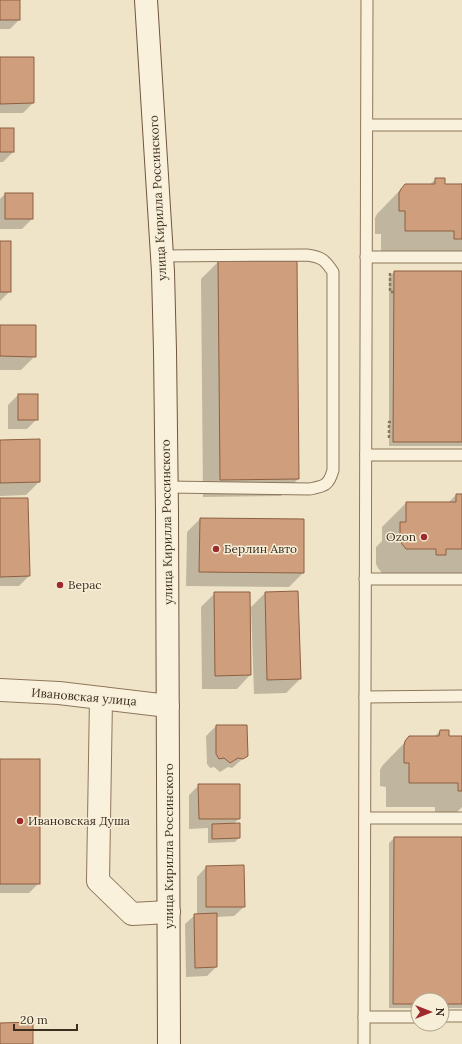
<svg xmlns="http://www.w3.org/2000/svg" width="462" height="1044" font-family="Lora,serif">
  <rect width="100%" height="100%" fill="#f0e4c8"/>
  <!-- shadow -->
  <g fill="#0003">
    <path d="M 0,0 L 19,0 L 19,20 L 10,29 L 0,29 Z"/>
    <path d="M 0,58 L 33,103 L 23,113 L 0,113 Z"/>
    <path d="M 0,129 L 13,152 L 3,162 L 0,162 Z"/>
    <path d="M 436,179 L 444,185 L 459,185 L 462,183 L 462,255 L 450,262 L 431,262 L 381,255 L 381,234 L 375,234 L 375,218 L 377,214 L 405,185 L 429,185 Z"/>
    <path d="M 5,194 L 32,194 L 32,219 L 22,229 L 0,229 L 0,199 Z"/>
    <path d="M 0,242 L 10,291 L 0,301 Z"/>
    <path d="M 218,262 L 298,479 L 281,496 L 203,497 L 201,279 Z"/>
    <path d="M 394,272 L 462,272 L 462,446 L 389,446 L 389,277 Z"/>
    <path d="M 0,326 L 35,356 L 21,370 L 0,370 Z"/>
    <path d="M 18,395 L 37,419 L 27,429 L 8,429 L 8,405 Z"/>
    <path d="M 0,441 L 39,482 L 26,495 L 0,496 Z"/>
    <path d="M 456,495 L 462,495 L 462,573 L 457,573 L 451,579 L 443,579 L 443,573 L 427,573 L 421,579 L 413,579 L 413,573 L 382,573 L 378,568 L 376,564 L 376,547 L 382,541 L 382,527 L 406,503 L 448,503 Z"/>
    <path d="M 0,499 L 29,576 L 19,586 L 0,586 Z"/>
    <path d="M 200,519 L 303,573 L 289,587 L 186,586 L 187,532 Z"/>
    <path d="M 215,593 L 250,675 L 237,689 L 202,689 L 201,607 Z"/>
    <path d="M 265,593 L 300,679 L 286,693 L 254,694 L 251,608 L 250,608 Z"/>
    <path d="M 216,726 L 246,726 L 247,755 L 232,768 L 228,767 L 220,772 L 214,767 L 210,768 L 207,764 L 206,736 Z"/>
    <path d="M 440,731 L 448,737 L 462,737 L 462,807 L 454,815 L 435,815 L 435,807 L 386,807 L 386,787 L 380,786 L 380,770 L 382,766 L 410,737 L 434,737 Z"/>
    <path d="M 0,760 L 39,883 L 29,893 L 0,893 Z"/>
    <path d="M 199,785 L 239,818 L 234,824 L 239,838 L 235,842 L 208,843 L 208,828 L 189,829 L 189,795 Z"/>
    <path d="M 394,838 L 462,838 L 462,1008 L 442,1008 L 442,1000 L 418,1000 L 418,1008 L 389,1008 L 389,843 Z"/>
    <path d="M 206,867 L 244,907 L 234,916 L 216,917 L 216,967 L 207,976 L 186,977 L 185,924 L 195,915 L 197,915 L 197,877 Z"/>
  </g>
  <!-- building -->
  <g fill="#cf9f7d" stroke="#8d5f41">
    <rect x="0" y="0" width="20" height="20"/>
    <path d="M 0,57 L 34,57 L 34,103 L 0,104 Z"/>
    <rect x="0" y="128" width="14" height="24"/>
    <path d="M 435,178 L 445,178 L 445,184 L 462,184 L 462,239 L 454,239 L 454,231 L 405,231 L 405,211 L 399,211 L 399,193 L 401,189 L 405,184 L 435,184 Z"/>
    <rect x="5" y="193" width="28" height="26"/>
    <rect x="0" y="241" width="11" height="51"/>
    <path d="M 218,261 L 297,261 L 299,479 L 220,480 Z"/>
    <path d="M 394,271 L 462,271 L 462,442 L 393,442 Z"/>
    <path d="M 0,325 L 36,325 L 36,357 L 0,356 Z"/>
    <rect x="18" y="394" width="20" height="26"/>
    <path d="M 40,439 L 40,482 L 0,483 L 0,440 Z"/>
    <path d="M 456,494 L 462,494 L 462,549 L 446,549 L 446,555 L 436,555 L 436,549 L 406,549 L 402,544 L 400,539 L 400,522 L 406,522 L 406,502 L 456,502 Z"/>
    <path d="M 0,498 L 28,498 L 30,576 L 0,577 Z"/>
    <path d="M 200,518 L 304,519 L 304,573 L 199,572 Z"/>
    <path d="M 298,591 L 301,679 L 267,680 L 265,592 Z"/>
    <path d="M 214,592 L 250,592 L 251,675 L 215,676 Z"/>
    <path d="M 216,725 L 247,725 L 248,756 L 243,759 L 238,758 L 230,763 L 224,758 L 219,759 L 216,754 Z"/>
    <path d="M 440,730 L 449,730 L 449,736 L 462,736 L 462,791 L 458,791 L 458,783 L 409,783 L 409,763 L 404,763 L 404,746 L 405,741 L 409,736 L 439,736 Z"/>
    <rect x="0" y="759" width="40" height="125"/>
    <path d="M 198,784 L 240,784 L 240,819 L 199,819 Z"/>
    <path d="M 240,823 L 240,838 L 212,839 L 212,824 Z"/>
    <path d="M 394,837 L 462,837 L 462,1004 L 442,1004 L 442,1000 L 418,1000 L 418,1004 L 393,1004 Z"/>
    <path d="M 244,865 L 245,907 L 206,907 L 206,866 Z"/>
    <path d="M 217,913 L 217,967 L 195,968 L 194,914 Z"/>
    <path d="M 33,1022 L 33,1044 L 0,1044 L 0,1023 Z"/>
  </g>
  <g fill="none" stroke-linecap="round" stroke-linejoin="round">
    <!-- service casing -->
    <g stroke="#8d765c" stroke-width="13">
      <g id="service">
        <path d="M 367,125 L 462,125"/>
        <path d="M 162,256 L 307,255 C 322,257 325,260 333,272 L 333,470 C 329,485 325,486 310,489 L 167,487"/>
        <path d="M 366,257 L 462,257"/>
        <path d="M 366,455 L 462,455"/>
        <path d="M 365,579 L 462,579"/>
        <path d="M 365,697 L 462,696"/>
        <path d="M 365,818 L 462,818"/>
        <path d="M 442,1016 L 462,1016"/>
        <path d="M 364,1017 L 418,1017"/>
        <path d="M 364,1044 L 367,0"/>
      </g>
    </g>
    <!-- minor casing -->
    <g stroke="#8d765c" stroke-width="24">
      <g id="minor">
        <path d="M 0,690 L 59,693 L 168,706"/>
        <path d="M 101,698 L 98,881 L 132,914 L 169,912"/>
      </g>
    </g>
    <!-- secondary casing -->
    <g stroke="#6f573f" stroke-width="24">
      <path id="secondary" d="M 146,0 L 163,272 L 165,351 L 167,512 L 169,1044"/>
    </g>
    <!-- path -->
    <g stroke="#8d765c" stroke-width="2.5" stroke-dasharray="3 2" stroke-linecap="butt">
      <path d="M 390,273 L 390,292 L 394,292"/>
      <path d="M 389,438 L 389,422 L 393,422"/>
    </g>
    <!-- service -->
    <use href="#service" stroke="#faf1dc" stroke-width="11"/>
    <!-- minor -->
    <use href="#minor" stroke="#faf1dc" stroke-width="22"/>
    <!-- secondary -->
    <use href="#secondary" stroke="#faf1dc" stroke-width="22"/>
  </g>
  <!-- markers -->
  <g fill="#9e2a2b" stroke="#f7eed8" stroke-width="1.5">
    <circle cx="424" cy="537" r="4"/>
    <circle cx="216" cy="549" r="4"/>
    <circle cx="60" cy="585" r="4"/>
    <circle cx="20" cy="821" r="4"/>
  </g>
  <g text-anchor="middle" stroke-width="3" stroke-linejoin="round" paint-order="stroke">
    <!-- street labels -->
    <g font-size="12" fill="#3d2e20" stroke="#f7eed8">
      <text transform="translate(158 198) rotate(-93)" y="4">улица Кирилла Россинского</text>
      <text transform="translate(167 522) rotate(-91)" y="4">улица Кирилла Россинского</text>
      <text transform="translate(84 697) rotate(5)" y="4">Ивановская улица</text>
      <text transform="translate(169 846) rotate(-90)" y="4">улица Кирилла Россинского</text>
    </g>
    <!-- poi labels -->
    <g font-size="12" fill="#3d2e20" stroke="#f7eed8" text-anchor="start">
      <text x="416" y="541" text-anchor="end">Ozon</text>
      <text x="224" y="553">Берлин Авто</text>
      <text x="68" y="589">Верас</text>
      <text x="28" y="825">Ивановская Душа</text>
    </g>
  </g>
  <!-- north arrow -->
  <g transform="translate(430 1012) rotate(90)"><circle r="19" fill="#f7eed8" stroke="#ada18e"/>
  <path d="M0-3L7 15L0 10L-7 15Z" fill="#9e2a2b"/>
  <text y="-6" font-size="11" font-weight="bold" text-anchor="middle" fill="#3d2e20">N</text>
  </g>
  <!-- scale -->
  <path d="M14 1024v6h63v-6" fill="none" stroke="#3d2e20" stroke-width="2"/>
  <text x="20" y="1024" font-size="12" fill="#3d2e20" stroke="#f7eed8" stroke-width="3" paint-order="stroke">20 m</text>
</svg>
